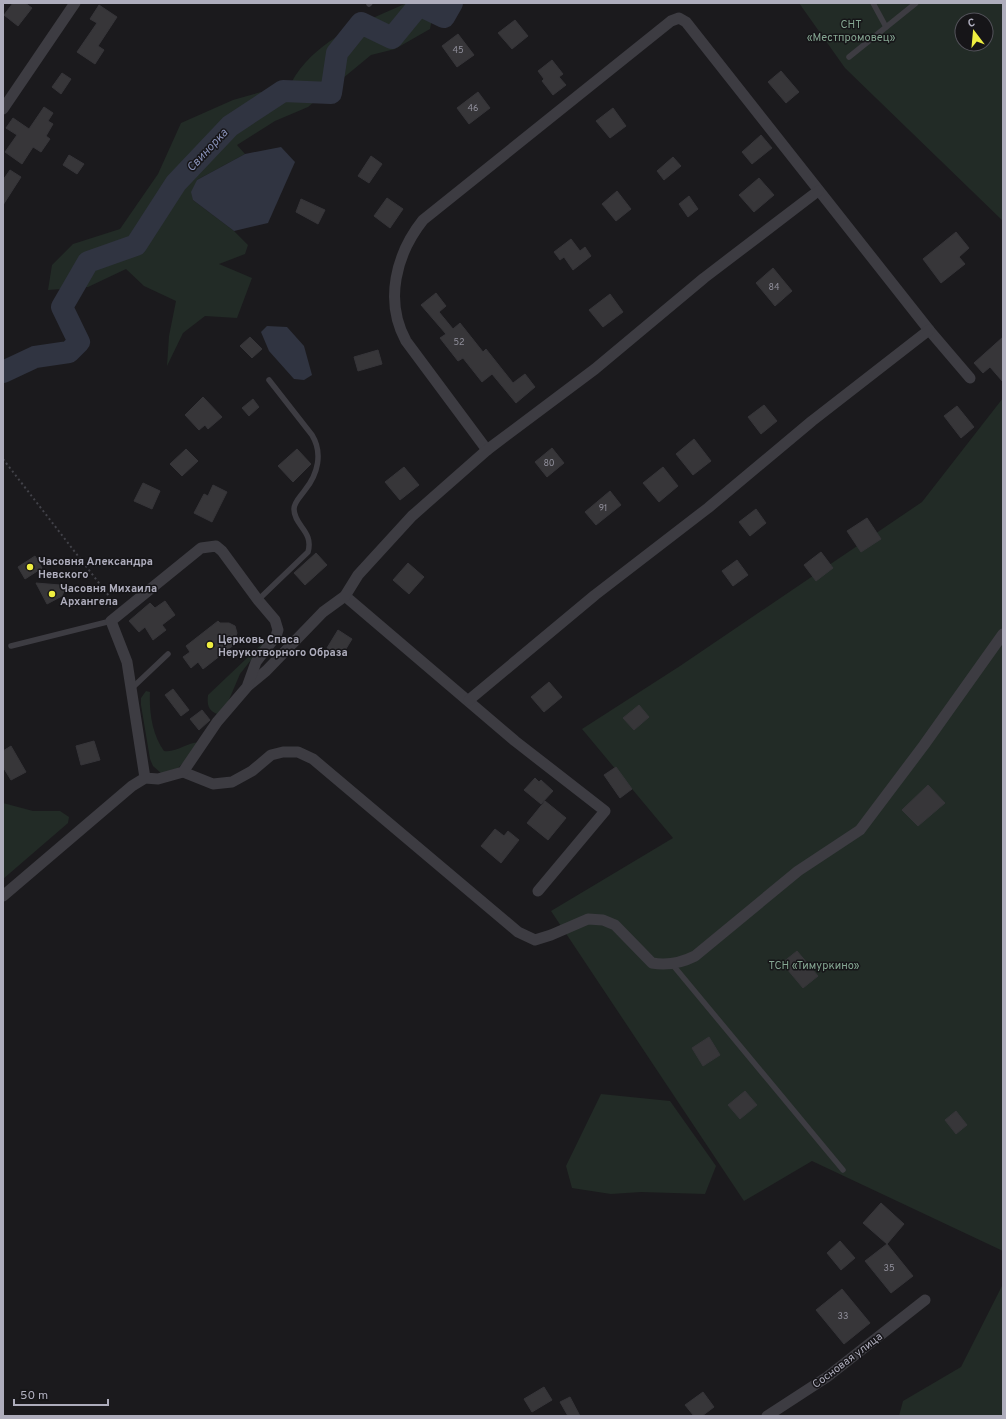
<svg xmlns="http://www.w3.org/2000/svg" width="1006" height="1419" font-family="Overpass,sans-serif">
  <rect width="100%" height="100%" fill="#1b1a1d"/>
  <!-- green -->
  <g fill="#222b26" fill-rule="evenodd">
    <path d="M 407,3 L 435,3 L 430,29 L 395,49 L 371,55 L 308,107 L 275,121 L 237,145 L 245,154 L 197,180 L 193,200 L 234,231 L 248,245 L 245,254 L 219,264 L 252,278 L 237,318 L 205,316 L 183,333 L 167,366 L 169,336 L 176,301 L 144,286 L 126,269 L 88,287 L 48,290 L 52,265 L 73,244 L 120,229 L 158,174 L 181,123 L 233,100 L 261,92 L 283,99 C 288,89 293,78 300,69 C 328,34 367,21 407,3 Z"/>
    <path d="M 799,3 L 1003,3 L 1003,221 L 845,68 ZM 962,20 L 986,20 L 986,44 L 962,44 Z"/>
    <path d="M 1003,398 L 1003,1251 L 812,1161 L 744,1201 L 551,911 L 673,838 L 582,729 L 680,666 L 922,502 Z"/>
    <path d="M 268,638 L 240,674 L 225,709 L 217,714 C 208,710 207,705 208,695 Z"/>
    <path d="M 146,691 L 150,692 C 149,711 152,735 164,751 C 178,753 189,740 203,743 L 176,770 L 161,773 L 153,766 L 150,759 L 141,705 L 141,698 Z"/>
    <path d="M 3,803 L 33,811 L 60,811 L 69,817 L 68,823 L 3,879 Z"/>
    <path d="M 601,1094 L 670,1101 L 716,1166 L 705,1194 L 641,1192 L 611,1194 L 572,1188 L 566,1166 Z"/>
    <path d="M 1003,1284 L 1003,1416 L 899,1416 L 903,1401 L 961,1367 Z"/>
  </g>
  <!-- water -->
  <g fill="#303441">
    <path d="M 281,147 L 295,162 L 268,223 L 234,231 L 193,200 L 191,192 L 197,180 L 245,154 Z"/>
    <path d="M 267,326 L 287,327 L 304,346 L 312,375 L 304,380 L 294,379 L 269,351 L 261,332 Z"/>
  </g>
  <g fill="none" stroke-linecap="round" stroke-linejoin="round">
    <!-- river -->
    <path stroke="#303441" stroke-width="22" d="M 3,372 L 35,357 L 69,352 L 79,342 L 62,307 L 88,262 L 136,245 L 176,183 L 230,126 L 283,91 L 331,93 L 337,53 L 361,23 L 392,38 L 419,5 L 444,17 L 452,3"/>
  </g>
  <!-- building -->
  <g fill="#373639" stroke="#363539">
    <path d="M 13,3 L 25,3 L 32,8 L 18,26 L 4,15 Z"/>
    <path d="M 99,5 L 117,17 L 98,46 L 104,50 L 95,64 L 77,52 L 97,23 L 90,19 Z"/>
    <path d="M 515,20 L 528,36 L 512,49 L 498,33 Z"/>
    <path d="M 458,34 L 474,55 L 457,67 L 442,46 Z"/>
    <path d="M 552,60 L 563,74 L 559,77 L 566,85 L 553,95 L 542,81 L 544,79 L 538,71 Z"/>
    <path d="M 781,71 L 799,92 L 786,103 L 768,82 Z"/>
    <path d="M 62,73 L 71,79 L 61,94 L 52,87 Z"/>
    <path d="M 478,92 L 490,108 L 469,124 L 457,108 Z"/>
    <path d="M 44,107 L 53,113 L 48,121 L 53,124 L 46,136 L 50,139 L 41,152 L 33,147 L 22,164 L 5,152 L 17,135 L 6,128 L 13,118 L 29,129 Z"/>
    <path d="M 613,108 L 626,126 L 610,138 L 596,121 Z"/>
    <path d="M 761,135 L 772,148 L 752,164 L 742,152 Z"/>
    <path d="M 69,155 L 84,164 L 77,174 L 63,165 Z"/>
    <path d="M 371,156 L 382,164 L 369,183 L 358,176 Z"/>
    <path d="M 673,157 L 681,166 L 664,180 L 657,171 Z"/>
    <path d="M 10,170 L 21,177 L 3,205 L 3,180 Z"/>
    <path d="M 759,178 L 774,195 L 754,212 L 739,195 Z"/>
    <path d="M 617,191 L 631,209 L 616,221 L 602,204 Z"/>
    <path d="M 689,196 L 698,209 L 688,217 L 679,204 Z"/>
    <path d="M 387,198 L 403,209 L 390,228 L 374,216 Z"/>
    <path d="M 301,199 L 325,210 L 318,224 L 296,212 Z"/>
    <path d="M 956,232 L 969,248 L 959,257 L 965,264 L 941,283 L 923,259 Z"/>
    <path d="M 571,239 L 580,251 L 585,247 L 591,256 L 573,270 L 564,257 L 560,260 L 554,252 Z"/>
    <path d="M 773,268 L 792,291 L 775,306 L 756,283 Z"/>
    <path d="M 436,293 L 446,306 L 439,312 L 453,329 L 460,323 L 483,352 L 486,349 L 513,383 L 525,374 L 535,387 L 516,403 L 492,374 L 482,382 L 463,358 L 458,361 L 440,338 L 446,334 L 421,305 Z"/>
    <path d="M 610,294 L 623,312 L 603,327 L 589,310 Z"/>
    <path d="M 250,337 L 262,349 L 252,358 L 240,346 Z"/>
    <path d="M 1003,337 L 1003,382 L 990,367 L 983,373 L 974,363 Z"/>
    <path d="M 378,350 L 382,364 L 358,371 L 354,357 Z"/>
    <path d="M 203,397 L 222,417 L 208,429 L 205,425 L 199,430 L 185,415 Z"/>
    <path d="M 253,399 L 259,407 L 249,416 L 242,408 Z"/>
    <path d="M 764,405 L 777,421 L 761,434 L 748,417 Z"/>
    <path d="M 957,406 L 974,427 L 961,438 L 944,416 Z"/>
    <path d="M 694,439 L 711,461 L 693,475 L 676,454 Z"/>
    <path d="M 552,448 L 564,463 L 547,477 L 535,462 Z"/>
    <path d="M 186,449 L 198,461 L 182,476 L 170,464 Z"/>
    <path d="M 297,449 L 311,464 L 293,482 L 278,466 Z"/>
    <path d="M 404,467 L 419,485 L 400,500 L 385,482 Z"/>
    <path d="M 663,467 L 678,486 L 659,502 L 643,483 Z"/>
    <path d="M 143,483 L 160,491 L 152,509 L 134,501 Z"/>
    <path d="M 213,485 L 227,492 L 212,522 L 194,513 L 204,494 L 208,496 Z"/>
    <path d="M 610,491 L 621,505 L 596,525 L 585,512 Z"/>
    <path d="M 756,509 L 766,523 L 750,536 L 739,522 Z"/>
    <path d="M 867,518 L 881,539 L 861,552 L 847,531 Z"/>
    <path d="M 821,552 L 833,568 L 816,581 L 804,565 Z"/>
    <path d="M 316,553 L 327,565 L 305,585 L 294,573 Z"/>
    <path d="M 35,556 L 42,568 L 25,579 L 18,567 Z"/>
    <path d="M 737,560 L 748,575 L 733,586 L 722,571 Z"/>
    <path d="M 408,563 L 424,577 L 409,594 L 393,580 Z"/>
    <path d="M 36,583 L 60,585 L 64,591 L 62,596 L 47,604 Z"/>
    <path d="M 165,601 L 175,615 L 162,625 L 166,630 L 153,640 L 145,627 L 139,632 L 129,621 L 150,603 L 155,608 Z"/>
    <path d="M 218,621 L 220,623 L 229,623 L 235,626 L 237,633 L 234,642 L 235,644 L 203,669 L 198,662 L 191,668 L 183,657 L 190,652 L 186,646 Z"/>
    <path d="M 338,630 L 352,639 L 341,657 L 327,648 Z"/>
    <path d="M 549,682 L 562,697 L 544,712 L 531,697 Z"/>
    <path d="M 173,689 L 189,710 L 181,716 L 165,695 Z"/>
    <path d="M 639,705 L 649,717 L 634,730 L 623,718 Z"/>
    <path d="M 202,710 L 210,720 L 199,730 L 190,719 Z"/>
    <path d="M 94,741 L 100,760 L 81,765 L 76,746 Z"/>
    <path d="M 11,746 L 26,772 L 11,780 L 3,767 L 3,751 Z"/>
    <path d="M 616,767 L 632,789 L 620,798 L 604,775 Z"/>
    <path d="M 535,778 L 539,782 L 541,780 L 553,791 L 541,804 L 524,790 Z"/>
    <path d="M 928,785 L 945,803 L 918,826 L 902,810 Z"/>
    <path d="M 545,801 L 566,818 L 548,840 L 527,823 Z"/>
    <path d="M 495,829 L 504,836 L 508,831 L 519,840 L 501,863 L 481,846 Z"/>
    <path d="M 797,951 L 818,976 L 803,988 L 782,963 Z"/>
    <path d="M 709,1037 L 720,1055 L 703,1066 L 692,1048 Z"/>
    <path d="M 745,1091 L 757,1105 L 740,1119 L 728,1105 Z"/>
    <path d="M 956,1111 L 967,1125 L 956,1134 L 945,1120 Z"/>
    <path d="M 881,1203 L 904,1224 L 887,1244 L 863,1223 Z"/>
    <path d="M 840,1241 L 855,1258 L 841,1270 L 827,1253 Z"/>
    <path d="M 887,1244 L 913,1276 L 891,1293 L 865,1261 Z"/>
    <path d="M 842,1289 L 870,1323 L 844,1344 L 816,1310 Z"/>
    <path d="M 544,1387 L 552,1400 L 532,1412 L 524,1399 Z"/>
    <path d="M 703,1392 L 714,1407 L 702,1416 L 694,1416 L 685,1405 Z"/>
    <path d="M 570,1397 L 580,1416 L 568,1416 L 560,1402 Z"/>
  </g>
  <g fill="none" stroke-linecap="round" stroke-linejoin="round">
    <!-- path -->
    <path stroke="#424249" stroke-width="2" stroke-dasharray="2 3" stroke-linecap="butt" d="M 3,459 L 109,596 L 110,608"/>
    <!-- service -->
    <g stroke="#3d3c42" stroke-width="5.5">
      <path d="M 873,3 L 886,27"/>
      <path d="M 369,4 L 370,3"/>
      <path d="M 849,57 L 916,3"/>
      <path d="M 258,600 L 308,552 C 314,531 294,526 294,509 C 294,502 301,496 305,490 C 318,474 323,453 312,435 L 269,380"/>
      <path d="M 11,646 L 111,621"/>
      <path d="M 131,689 L 168,654"/>
      <path d="M 672,964 L 843,1170"/>
    </g>
    <!-- minor -->
    <g stroke="#3d3c42" stroke-width="11">
      <path d="M 3,109 L 75,3"/>
      <path d="M 487,450 L 406,341 C 384,301 396,254 423,220 L 671,21 L 679,18 L 686,22 L 929,330 L 970,378"/>
      <path d="M 345,596 L 515,741 L 605,811 L 538,891"/>
      <path d="M 249,685 L 266,671 L 323,612 L 345,596 L 358,575 L 412,516 L 487,450 L 595,369 L 704,278 L 818,191"/>
      <path d="M 469,700 L 595,595 L 708,508 L 812,421 L 929,330"/>
      <path d="M 183,772 L 213,784 L 232,782 L 252,771 L 271,755 L 283,752 L 298,752 L 313,759 L 518,932 L 535,940 L 551,935 L 588,919 L 603,920 L 615,925 L 652,963 C 668,966 681,963 695,956 L 798,871 L 860,830 L 924,745 L 1003,634"/>
      <path d="M 3,896 L 132,786 L 145,778 L 158,779 L 183,772 L 217,722 L 247,687 L 256,662 L 276,636 L 278,630 L 275,620 L 258,600 L 222,551 L 216,546 L 201,548 L 111,621 L 127,662 L 145,778"/>
      <path d="M 767,1416 L 827,1377 L 925,1300"/>
    </g>
  </g>
  <!-- markers -->
  <g fill="#efee40" stroke="#161518" stroke-width="1.5">
    <circle cx="30" cy="567" r="4"/>
    <circle cx="52" cy="594" r="4"/>
    <circle cx="210" cy="645" r="4"/>
  </g>
  <g text-anchor="middle" stroke-width="3" stroke-linejoin="round" paint-order="stroke">
    <!-- number labels -->
    <g font-size="9" fill="#908f9b">
      <text x="458" y="53">45</text>
      <text x="473" y="111">46</text>
      <text x="774" y="290">84</text>
      <text x="459" y="345">52</text>
      <text x="549" y="466">80</text>
      <text x="603" y="511">91</text>
      <text x="889" y="1271">35</text>
      <text x="843" y="1319">33</text>
    </g>
    <!-- park labels -->
    <g font-size="11" fill="#85a692" stroke="#161518">
      <text x="851" y="28">СНТ<tspan x="851" dy="13">«Местпромовец»</tspan></text>
      <text x="814" y="969">ТСН «Тимуркино»</text>
    </g>
    <!-- poi labels -->
    <g font-size="11" font-weight="bold" fill="#aeadbc" stroke="#161518" text-anchor="start">
      <text x="38" y="565">Часовня Александра<tspan x="38" dy="13">Невского</tspan></text>
      <text x="60" y="592">Часовня Михаила<tspan x="60" dy="13">Архангела</tspan></text>
      <text x="218" y="643">Церковь Спаса<tspan x="218" dy="13">Нерукотворного Образа</tspan></text>
    </g>
    <!-- street labels -->
    <g font-size="11" fill="#aeadbc" stroke="#161518">
      <text transform="translate(847 1360) rotate(-37)" y="4">Сосновая улица</text>
    </g>
    <!-- water labels -->
    <g font-size="12" font-style="italic" fill="#868fb5" stroke="#161518">
      <text transform="translate(207 150) rotate(-47)" y="4">Свинорка</text>
    </g>
  </g>
  <!-- border -->
  <rect width="1006" height="1419" fill="none" stroke="#aeadbc" stroke-width="8"/>
  <!-- north arrow -->
  <g transform="translate(974 32) rotate(344)"><circle r="19" fill="#161518" stroke="#53525a"/>
  <path d="M0-3L7 15L0 10L-7 15Z" fill="#efee40"/>
  <text y="-6" font-size="11" font-weight="bold" text-anchor="middle" fill="#aeadbc">С</text>
  </g>
  <!-- scale -->
  <path d="M14 1399v6h94v-6" fill="none" stroke="#aeadbc" stroke-width="2"/>
  <text x="20" y="1399" font-size="12" fill="#aeadbc" stroke="#161518" stroke-width="3" paint-order="stroke">50 m</text>
</svg>
